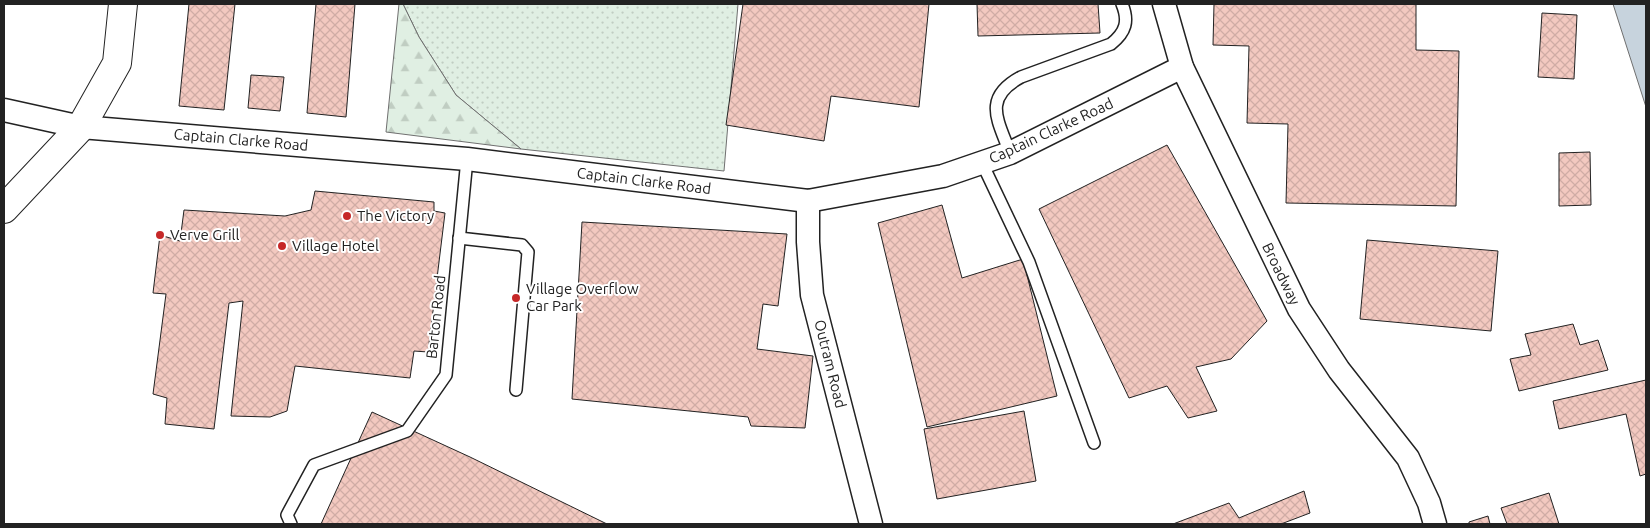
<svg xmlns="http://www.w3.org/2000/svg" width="1650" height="528" font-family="Ubuntu,sans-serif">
  <defs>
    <pattern id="grass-dots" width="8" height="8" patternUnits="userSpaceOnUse" patternTransform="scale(1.25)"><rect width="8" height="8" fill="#e0efe3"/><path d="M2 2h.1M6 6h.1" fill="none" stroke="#c0cdc2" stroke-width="1.8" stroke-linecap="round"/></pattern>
    <pattern id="forest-firs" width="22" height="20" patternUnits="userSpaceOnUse" patternTransform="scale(1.25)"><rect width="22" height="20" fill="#e0efe3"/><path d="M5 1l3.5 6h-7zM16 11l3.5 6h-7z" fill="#c0cdc2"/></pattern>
    <pattern id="building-cross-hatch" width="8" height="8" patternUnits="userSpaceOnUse" patternTransform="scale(1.25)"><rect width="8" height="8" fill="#f3c9c0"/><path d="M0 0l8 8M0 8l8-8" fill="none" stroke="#d0aca5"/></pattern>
  </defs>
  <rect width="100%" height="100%" fill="#fff"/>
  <!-- grass -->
  <path fill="url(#grass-dots)" stroke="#6f6f6f" d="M 403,4 L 738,4 L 724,171 L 521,149 L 456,95 L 419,37 Z"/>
  <!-- forest -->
  <path fill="url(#forest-firs)" stroke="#6f6f6f" d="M 399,4 L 403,4 L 419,37 L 456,95 L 521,149 L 386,132 Z"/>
  <!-- water -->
  <path fill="#c7d3dd" stroke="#6f6f6f" d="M 1613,4 L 1646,4 L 1646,107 Z"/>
  <!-- building -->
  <g fill="url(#building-cross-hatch)" stroke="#222">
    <path d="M 189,4 L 235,4 L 224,110 L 179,106 Z"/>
    <path d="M 316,4 L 355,4 L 346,117 L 307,113 Z"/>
    <path d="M 743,4 L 929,4 L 919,107 L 831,96 L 824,141 L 726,125 Z"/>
    <path d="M 977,4 L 1098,4 L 1100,33 L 978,36 Z"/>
    <path d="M 1214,4 L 1416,4 L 1416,50 L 1459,51 L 1456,206 L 1286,203 L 1288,124 L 1247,123 L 1249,46 L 1213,45 Z"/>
    <path d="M 1542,13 L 1577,15 L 1574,79 L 1538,77 Z"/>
    <path d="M 251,75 L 284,77 L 280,111 L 248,108 Z"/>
    <path d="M 1167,145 L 1267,321 L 1231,359 L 1196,367 L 1217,411 L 1188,418 L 1167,386 L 1129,398 L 1039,209 Z"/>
    <path d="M 1590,152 L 1591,205 L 1559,206 L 1559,153 Z"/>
    <path d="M 315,191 L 434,202 L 434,211 L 445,213 L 428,352 L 414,351 L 410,378 L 295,366 L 287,411 L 270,417 L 231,416 L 243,301 L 229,303 L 214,429 L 165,424 L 167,398 L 153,394 L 166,294 L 153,293 L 160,235 L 180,241 L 184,210 L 285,216 L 311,210 Z"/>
    <path d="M 942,205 L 962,278 L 1023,259 L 1057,396 L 927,427 L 878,223 Z"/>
    <path d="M 582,222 L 787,234 L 778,306 L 763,304 L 757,349 L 813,356 L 805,428 L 751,426 L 748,417 L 572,399 Z"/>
    <path d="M 1367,240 L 1498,251 L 1491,331 L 1360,319 Z"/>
    <path d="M 1573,324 L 1580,345 L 1598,340 L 1608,370 L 1519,391 L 1510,359 L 1531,355 L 1525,334 Z"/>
    <path d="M 1646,380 L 1646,474 L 1640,476 L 1626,414 L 1559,429 L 1553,401 Z"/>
    <path d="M 1024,411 L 1036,481 L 937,499 L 924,429 Z"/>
    <path d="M 372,412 L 470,457 L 607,524 L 321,524 Z"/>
    <path d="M 1304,491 L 1310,513 L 1281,524 L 1173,524 L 1229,503 L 1239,518 Z"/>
    <path d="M 1549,493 L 1559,524 L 1507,524 L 1501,508 Z"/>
    <path d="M 1488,516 L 1490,524 L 1469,524 L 1469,522 Z"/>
  </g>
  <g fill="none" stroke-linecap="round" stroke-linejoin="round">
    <!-- lane casing -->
    <g stroke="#222" stroke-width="14">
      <g id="lane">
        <path d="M 1010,153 C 998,120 982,98 1021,77 L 1111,44 C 1126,32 1129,21 1122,4"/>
        <path d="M 982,163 L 1029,262 L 1094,443"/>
        <path d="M 459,238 L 522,245 L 528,252 L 516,390"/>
        <path d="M 291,524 L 287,515 L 314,465 L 407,431 L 446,375 L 467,159"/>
      </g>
    </g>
    <!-- street casing -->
    <g stroke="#222" stroke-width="25">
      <g id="street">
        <path d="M 1164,4 L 1182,67 L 1299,309 L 1339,370 L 1408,458 L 1429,503 L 1435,524"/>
        <path d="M 4,110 L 81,127 L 467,159 L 808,201 L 943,176 L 1010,153 L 1182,67"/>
        <path d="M 808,201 L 808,242 L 812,295 L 871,524"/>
      </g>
    </g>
    <!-- primary casing -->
    <g stroke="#222" stroke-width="30">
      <path id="primary" d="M 4,209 L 81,127 L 117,63 L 123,4"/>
    </g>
    <!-- lane -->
    <use href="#lane" stroke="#fff" stroke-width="11"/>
    <!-- street -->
    <use href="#street" stroke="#fff" stroke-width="22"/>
    <!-- primary -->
    <use href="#primary" stroke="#fff" stroke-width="28"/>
  </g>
  <!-- markers -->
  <g fill="#c62828" stroke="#fff" stroke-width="2">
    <circle cx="347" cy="216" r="5"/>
    <circle cx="160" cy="235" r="5"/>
    <circle cx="282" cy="246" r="5"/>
    <circle cx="516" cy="298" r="5"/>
  </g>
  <g text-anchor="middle" stroke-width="4" stroke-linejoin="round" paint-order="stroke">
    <!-- street labels -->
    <g font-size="15" fill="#222" stroke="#fff">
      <text transform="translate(1051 131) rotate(-25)" y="5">Captain Clarke Road</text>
      <text transform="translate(241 140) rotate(5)" y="5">Captain Clarke Road</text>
      <text transform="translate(644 181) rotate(7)" y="5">Captain Clarke Road</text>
      <text transform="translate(1281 274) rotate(64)" y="5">Broadway</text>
      <text transform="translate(436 317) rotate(-84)" y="5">Barton Road</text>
      <text transform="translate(830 364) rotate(76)" y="5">Outram Road</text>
    </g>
    <!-- poi labels -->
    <g font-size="15" fill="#222" stroke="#fff" text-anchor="start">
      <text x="357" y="221">The Victory</text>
      <text x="170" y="240">Verve Grill</text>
      <text x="292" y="251">Village Hotel</text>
      <text x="526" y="294">Village Overflow<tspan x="526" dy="17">Car Park</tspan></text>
    </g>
  </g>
  <!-- border -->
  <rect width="1650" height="528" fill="none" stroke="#222222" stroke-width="10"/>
</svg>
